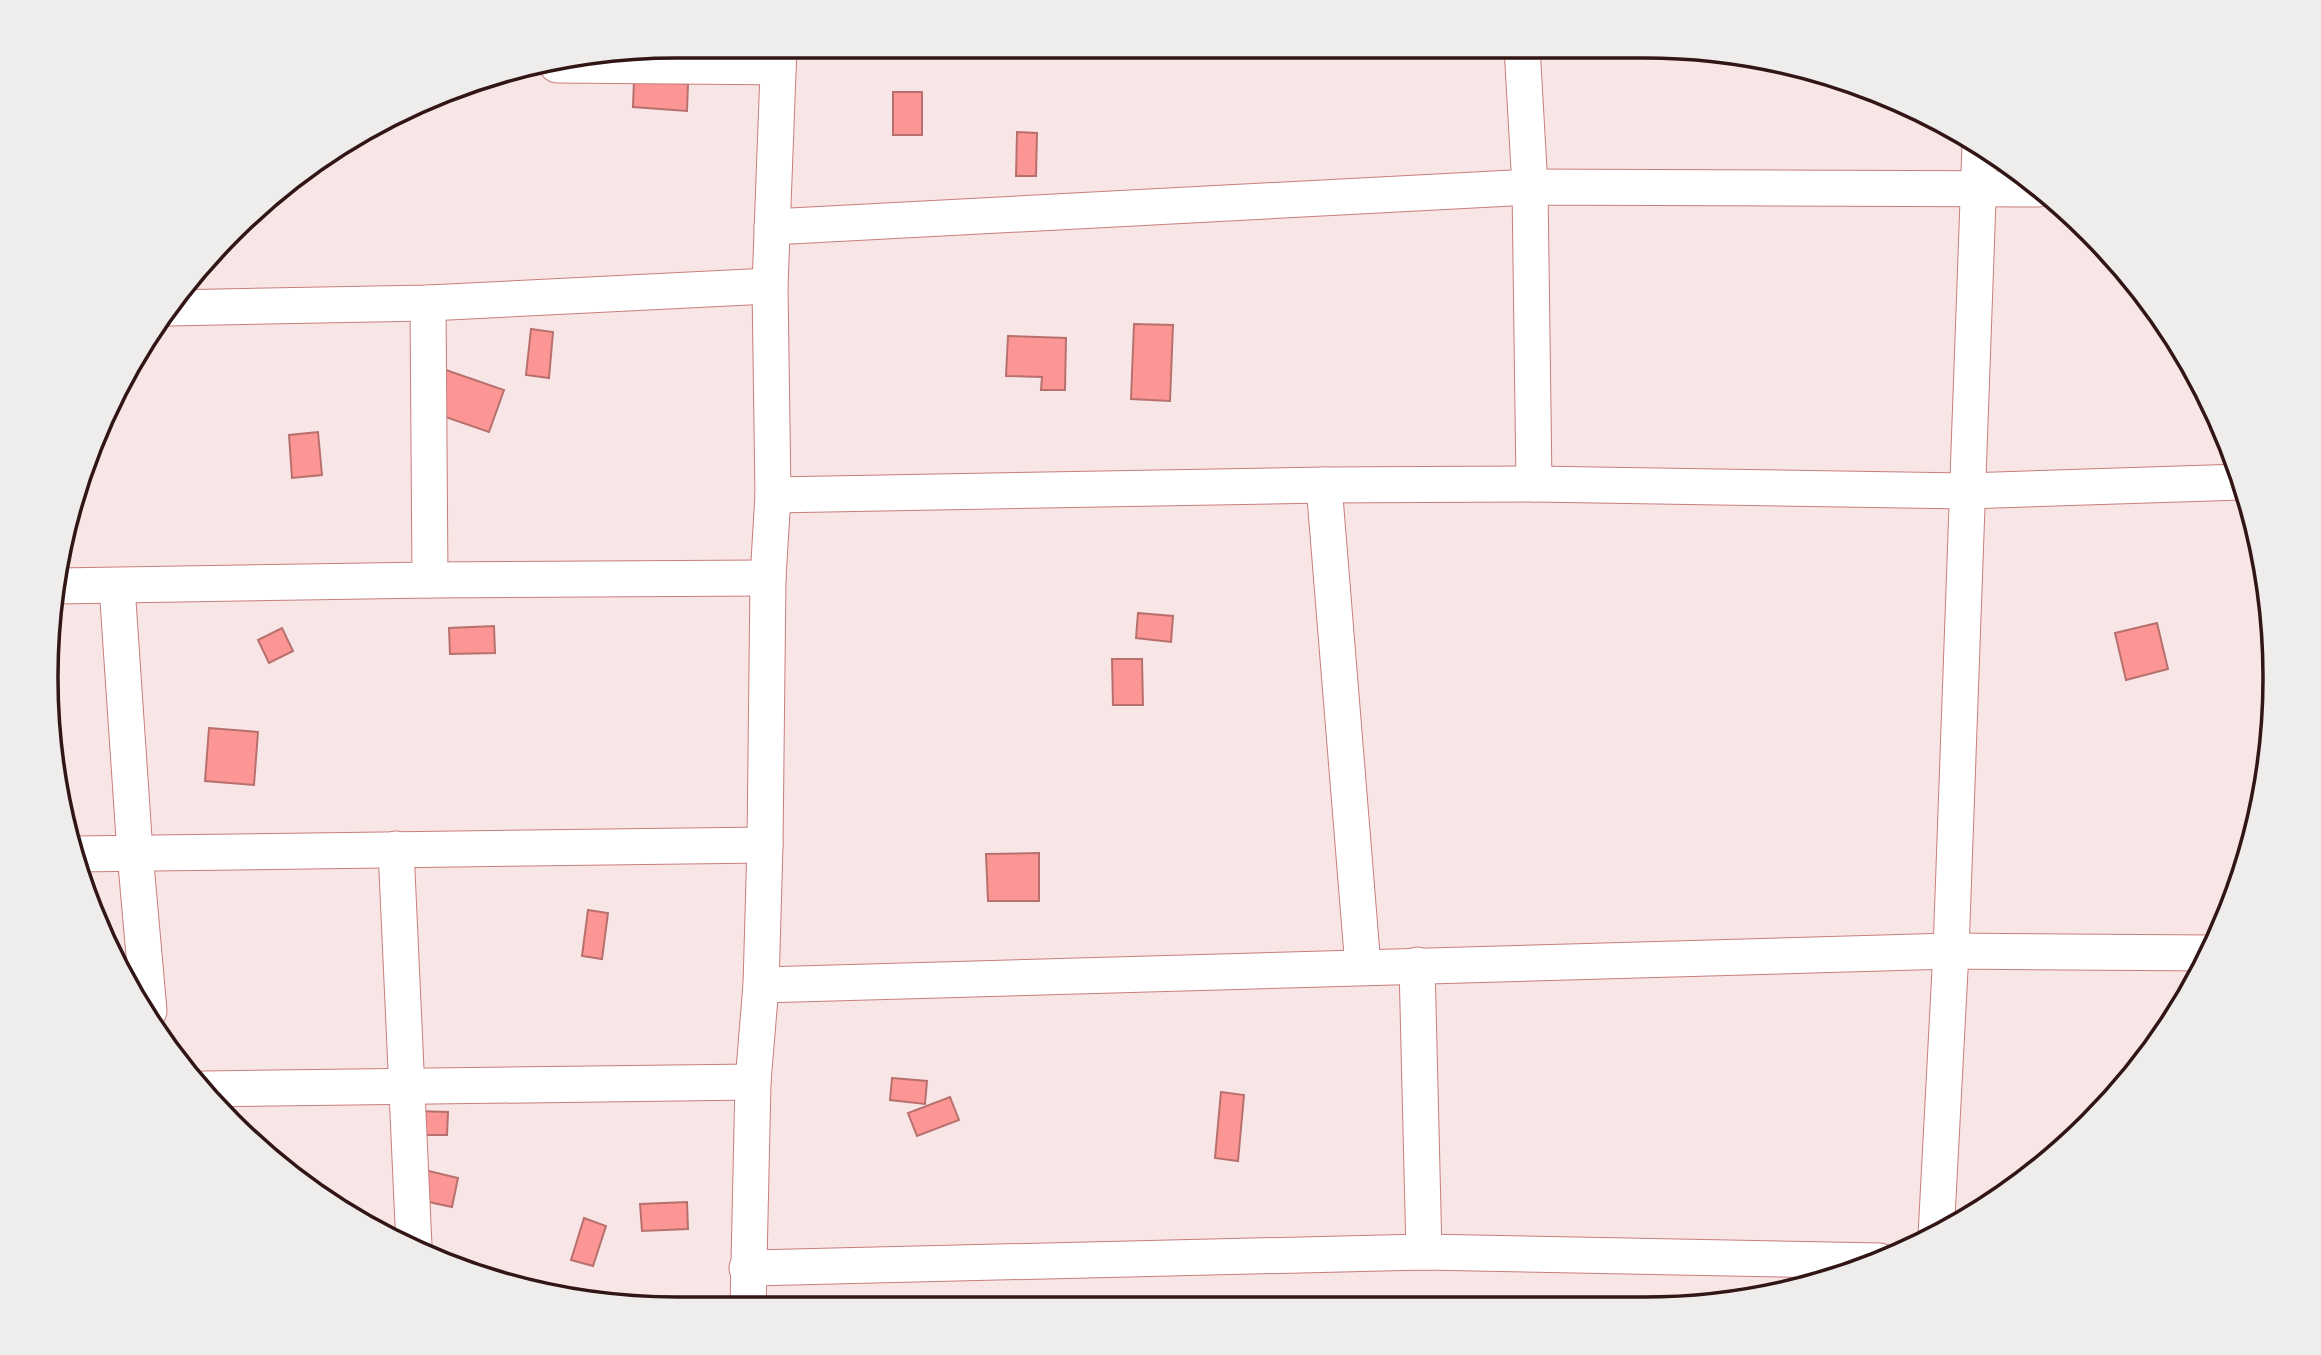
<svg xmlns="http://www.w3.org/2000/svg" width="2321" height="1355" font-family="Inter,sans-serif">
  <rect width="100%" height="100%" fill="#f7e6e5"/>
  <!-- building -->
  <g fill="#fb9694" stroke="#b8706e" stroke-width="2">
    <path d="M 634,80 L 688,84 L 687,111 L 633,107 Z"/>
    <rect x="893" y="92" width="29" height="43"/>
    <path d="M 1017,132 L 1037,133 L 1036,176 L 1016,176 Z"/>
    <path d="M 1134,324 L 1173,325 L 1170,401 L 1131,399 Z"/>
    <path d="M 531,329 L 553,332 L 549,378 L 526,375 Z"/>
    <path d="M 1008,336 L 1066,338 L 1065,390 L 1041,390 L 1042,377 L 1006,376 Z"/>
    <path d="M 443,369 L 504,390 L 489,432 L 428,411 Z"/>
    <path d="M 318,432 L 322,475 L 292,478 L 289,435 Z"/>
    <path d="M 1138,613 L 1173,616 L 1171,642 L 1136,638 Z"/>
    <path d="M 2157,623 L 2168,669 L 2126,680 L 2115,633 Z"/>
    <path d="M 494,626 L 495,653 L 450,654 L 449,628 Z"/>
    <path d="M 282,628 L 293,651 L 269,663 L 258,640 Z"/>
    <path d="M 1112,659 L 1142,659 L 1143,705 L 1113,705 Z"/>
    <path d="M 209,728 L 258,732 L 254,785 L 205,781 Z"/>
    <path d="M 1039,853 L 1039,901 L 988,901 L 986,854 Z"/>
    <path d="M 588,910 L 608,913 L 602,959 L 582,956 Z"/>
    <path d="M 892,1078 L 927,1081 L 925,1104 L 890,1100 Z"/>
    <path d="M 1221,1092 L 1244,1095 L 1238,1161 L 1215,1158 Z"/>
    <path d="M 950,1097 L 959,1120 L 917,1136 L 908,1113 Z"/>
    <path d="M 416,1111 L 448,1112 L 447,1135 L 415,1135 Z"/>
    <path d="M 416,1168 L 458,1178 L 452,1207 L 410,1198 Z"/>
    <path d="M 687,1202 L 688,1229 L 642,1231 L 640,1204 Z"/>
    <path d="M 584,1218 L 606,1226 L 593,1266 L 571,1260 Z"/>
  </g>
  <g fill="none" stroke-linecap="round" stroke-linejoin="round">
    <!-- street casing -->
    <g stroke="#c87e7c" stroke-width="37">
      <g id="street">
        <path d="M 1522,47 L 1530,187 L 1534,484"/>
        <path d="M 557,65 L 778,67"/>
        <path d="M 772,227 L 1530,187 L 2039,189"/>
        <path d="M 428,303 L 430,580"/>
        <path d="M 169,308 L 428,303 L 770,286"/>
        <path d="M 1324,485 L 1363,967"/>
        <path d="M 773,495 L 1324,485 L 1534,484 L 1966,491 L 2241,482"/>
        <path d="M 58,586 L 430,580 L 768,578"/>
        <path d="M 117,586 L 135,853 L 149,1011"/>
        <path d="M 396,849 L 414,1246"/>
        <path d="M 75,854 L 765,845"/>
        <path d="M 1417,965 L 1424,1252"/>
        <path d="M 761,985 L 1951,951 L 2209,953"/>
        <path d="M 204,1089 L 753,1082"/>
        <path d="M 1936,1236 L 1951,951 L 1980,145"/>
        <path d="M 747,1268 L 1424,1252 L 1880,1261"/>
        <path d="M 748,1308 L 753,1082 L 761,985 L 765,845 L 768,578 L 773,495 L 770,286 L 779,46"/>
      </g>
    </g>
    <!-- street -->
    <use href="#street" stroke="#fff" stroke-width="35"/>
  </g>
  <!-- crop -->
  <path d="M0 0H2321V1355H0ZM677 58H1644A619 619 0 0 1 2263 677V678A619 619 0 0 1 1644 1297H677A619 619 0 0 1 58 678V677A619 619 0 0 1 677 58Z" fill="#efecec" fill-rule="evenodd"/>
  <path fill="none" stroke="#321515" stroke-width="3.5" d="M677 58H1644A619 619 0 0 1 2263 677V678A619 619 0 0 1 1644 1297H677A619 619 0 0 1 58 678V677A619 619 0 0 1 677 58Z"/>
</svg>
